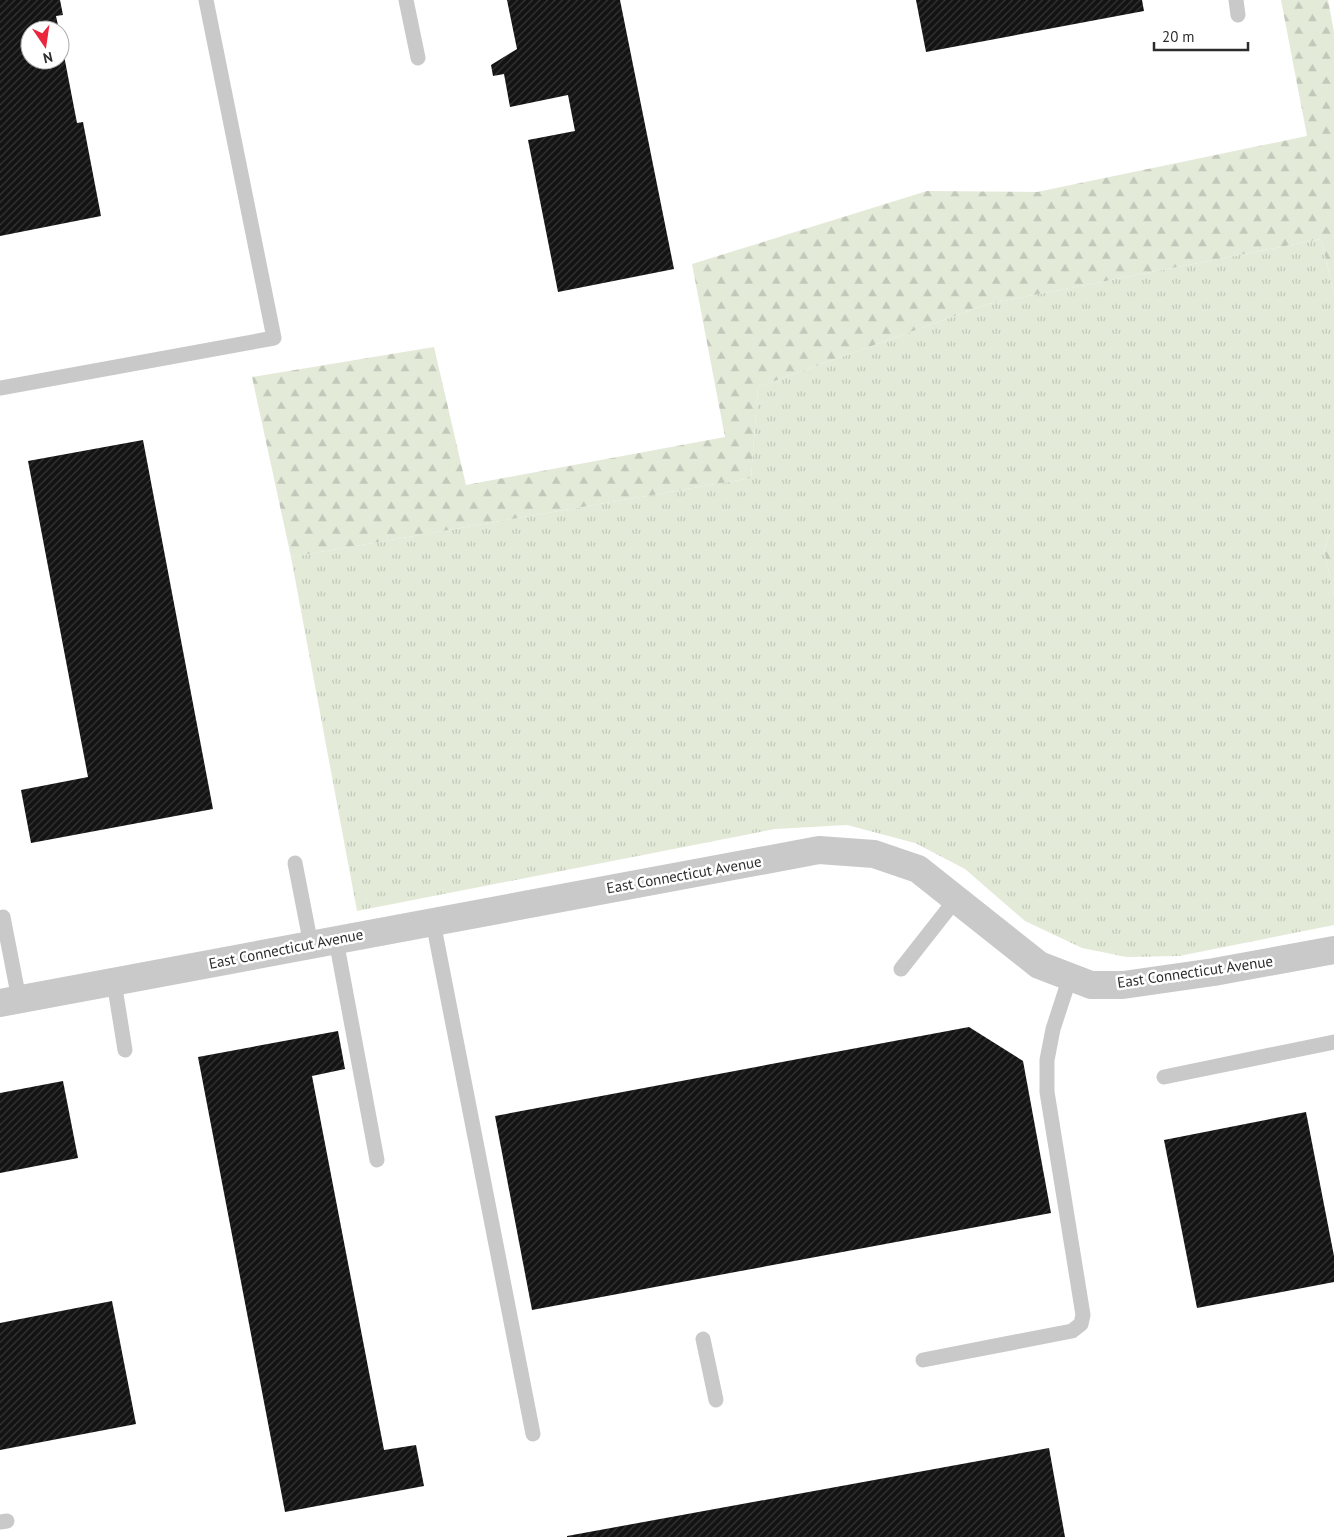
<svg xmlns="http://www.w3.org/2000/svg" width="1334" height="1537" font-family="'PT Sans',sans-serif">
  <defs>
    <pattern id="grass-tufts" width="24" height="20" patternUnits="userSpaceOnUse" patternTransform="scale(1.25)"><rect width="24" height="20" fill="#e3ead8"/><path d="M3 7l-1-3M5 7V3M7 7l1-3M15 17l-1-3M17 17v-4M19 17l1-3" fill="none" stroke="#c3c9ba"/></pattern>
    <pattern id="forest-firs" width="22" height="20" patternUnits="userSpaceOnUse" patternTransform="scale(1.25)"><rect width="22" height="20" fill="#e3ead8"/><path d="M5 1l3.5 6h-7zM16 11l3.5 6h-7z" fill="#c3c9ba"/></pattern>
    <pattern id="building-hatch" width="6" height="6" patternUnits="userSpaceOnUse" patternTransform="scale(1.25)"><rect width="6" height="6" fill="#131313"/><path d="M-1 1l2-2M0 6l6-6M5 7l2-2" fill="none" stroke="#363636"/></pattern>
  </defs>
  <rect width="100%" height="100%" fill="#fff"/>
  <!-- grass -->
  <path fill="url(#grass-tufts)" d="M 1321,239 L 1334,294 L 1334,522 L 1324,549 L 1334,596 L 1334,925 L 1179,956 L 1127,957 L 1082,948 L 1025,921 L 965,869 L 915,843 L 847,825 L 775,829 L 357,911 L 291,557 L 751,478 L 758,387 L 988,304 Z"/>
  <!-- forest -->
  <g fill="url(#forest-firs)">
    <path d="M 1281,0 L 1328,0 L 1334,32 L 1334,294 L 1321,239 L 988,304 L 758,387 L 751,478 L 291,557 L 252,377 L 434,347 L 466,485 L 725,437 L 692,264 L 927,191 L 1037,192 L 1307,136 Z"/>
    <path d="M 1334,522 L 1334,596 L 1324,549 Z"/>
  </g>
  <!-- building -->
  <g fill="url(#building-hatch)">
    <path d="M 0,0 L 60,0 L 63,15 L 56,16 L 59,30 L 30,30 L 30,60 L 60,60 L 61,40 L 77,123 L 83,122 L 101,216 L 0,236 Z"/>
    <path d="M 507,0 L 620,0 L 674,269 L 558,292 L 528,140 L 575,131 L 568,95 L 510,107 L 504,74 L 493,76 L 491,65 L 517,49 Z"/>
    <path d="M 916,0 L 1142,0 L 1144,11 L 926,52 Z"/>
    <path d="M 143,440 L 213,809 L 31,843 L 21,790 L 88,777 L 28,461 Z"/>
    <path d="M 969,1027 L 1023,1061 L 1051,1213 L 532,1310 L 495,1116 Z"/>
    <path d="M 338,1031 L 345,1069 L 312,1076 L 384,1450 L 416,1445 L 424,1486 L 285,1512 L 198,1057 Z"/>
    <path d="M 63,1081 L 78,1158 L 0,1173 L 0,1093 Z"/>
    <path d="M 1306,1112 L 1334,1256 L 1334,1282 L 1197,1308 L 1164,1140 Z"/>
    <path d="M 112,1301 L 136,1424 L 0,1450 L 0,1323 Z"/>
    <path d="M 1049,1448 L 1065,1537 L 567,1537 L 567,1536 Z"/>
  </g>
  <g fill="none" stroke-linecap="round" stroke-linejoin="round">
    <!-- service -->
    <g stroke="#c9c9c9" stroke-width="15">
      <path d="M 406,0 L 418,58"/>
      <path d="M 1236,0 L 1238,15"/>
      <path d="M 0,388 L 274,338 L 206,0"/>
      <path d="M 295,863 L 311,945"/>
      <path d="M 3,917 L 19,999"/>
      <path d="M 433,922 L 533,1434"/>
      <path d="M 336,940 L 377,1160"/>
      <path d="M 901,969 L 956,899"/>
      <path d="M 114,982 L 125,1050"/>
      <path d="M 1164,1077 L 1334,1042"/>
      <path d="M 703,1339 L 716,1400"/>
      <path d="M 923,1360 L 1072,1331 L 1081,1324 L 1083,1315 L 1047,1092 L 1047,1060 L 1053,1029 L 1070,977"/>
      <path d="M 0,1522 L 7,1521"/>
    </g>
    <!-- minor -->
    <path stroke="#c9c9c9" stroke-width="28" d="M 0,1003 L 819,850 L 874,854 L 918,869 L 1039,965 L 1091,985 L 1123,985 L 1214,972 L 1334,950"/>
  </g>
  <g text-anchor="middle" stroke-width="5" stroke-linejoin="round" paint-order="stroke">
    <!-- street labels -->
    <g font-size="15" fill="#2c2c2c" stroke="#fff">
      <text transform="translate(684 875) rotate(-10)" y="5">East Connecticut Avenue</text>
      <text transform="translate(286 949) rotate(-11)" y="5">East Connecticut Avenue</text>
      <text transform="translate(1195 972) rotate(-8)" y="5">East Connecticut Avenue</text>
    </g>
  </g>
  <!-- north arrow -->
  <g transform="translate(45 45) rotate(167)"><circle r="24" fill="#ffffff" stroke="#ababab"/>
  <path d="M0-4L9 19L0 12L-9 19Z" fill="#eb253c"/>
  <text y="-8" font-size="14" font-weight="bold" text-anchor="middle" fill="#2c2c2c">N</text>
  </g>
  <!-- scale -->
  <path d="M1154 42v8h94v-8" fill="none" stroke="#2c2c2c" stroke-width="2.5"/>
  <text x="1162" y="42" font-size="15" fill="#2c2c2c" stroke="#ffffff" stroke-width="4" paint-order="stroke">20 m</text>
</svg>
